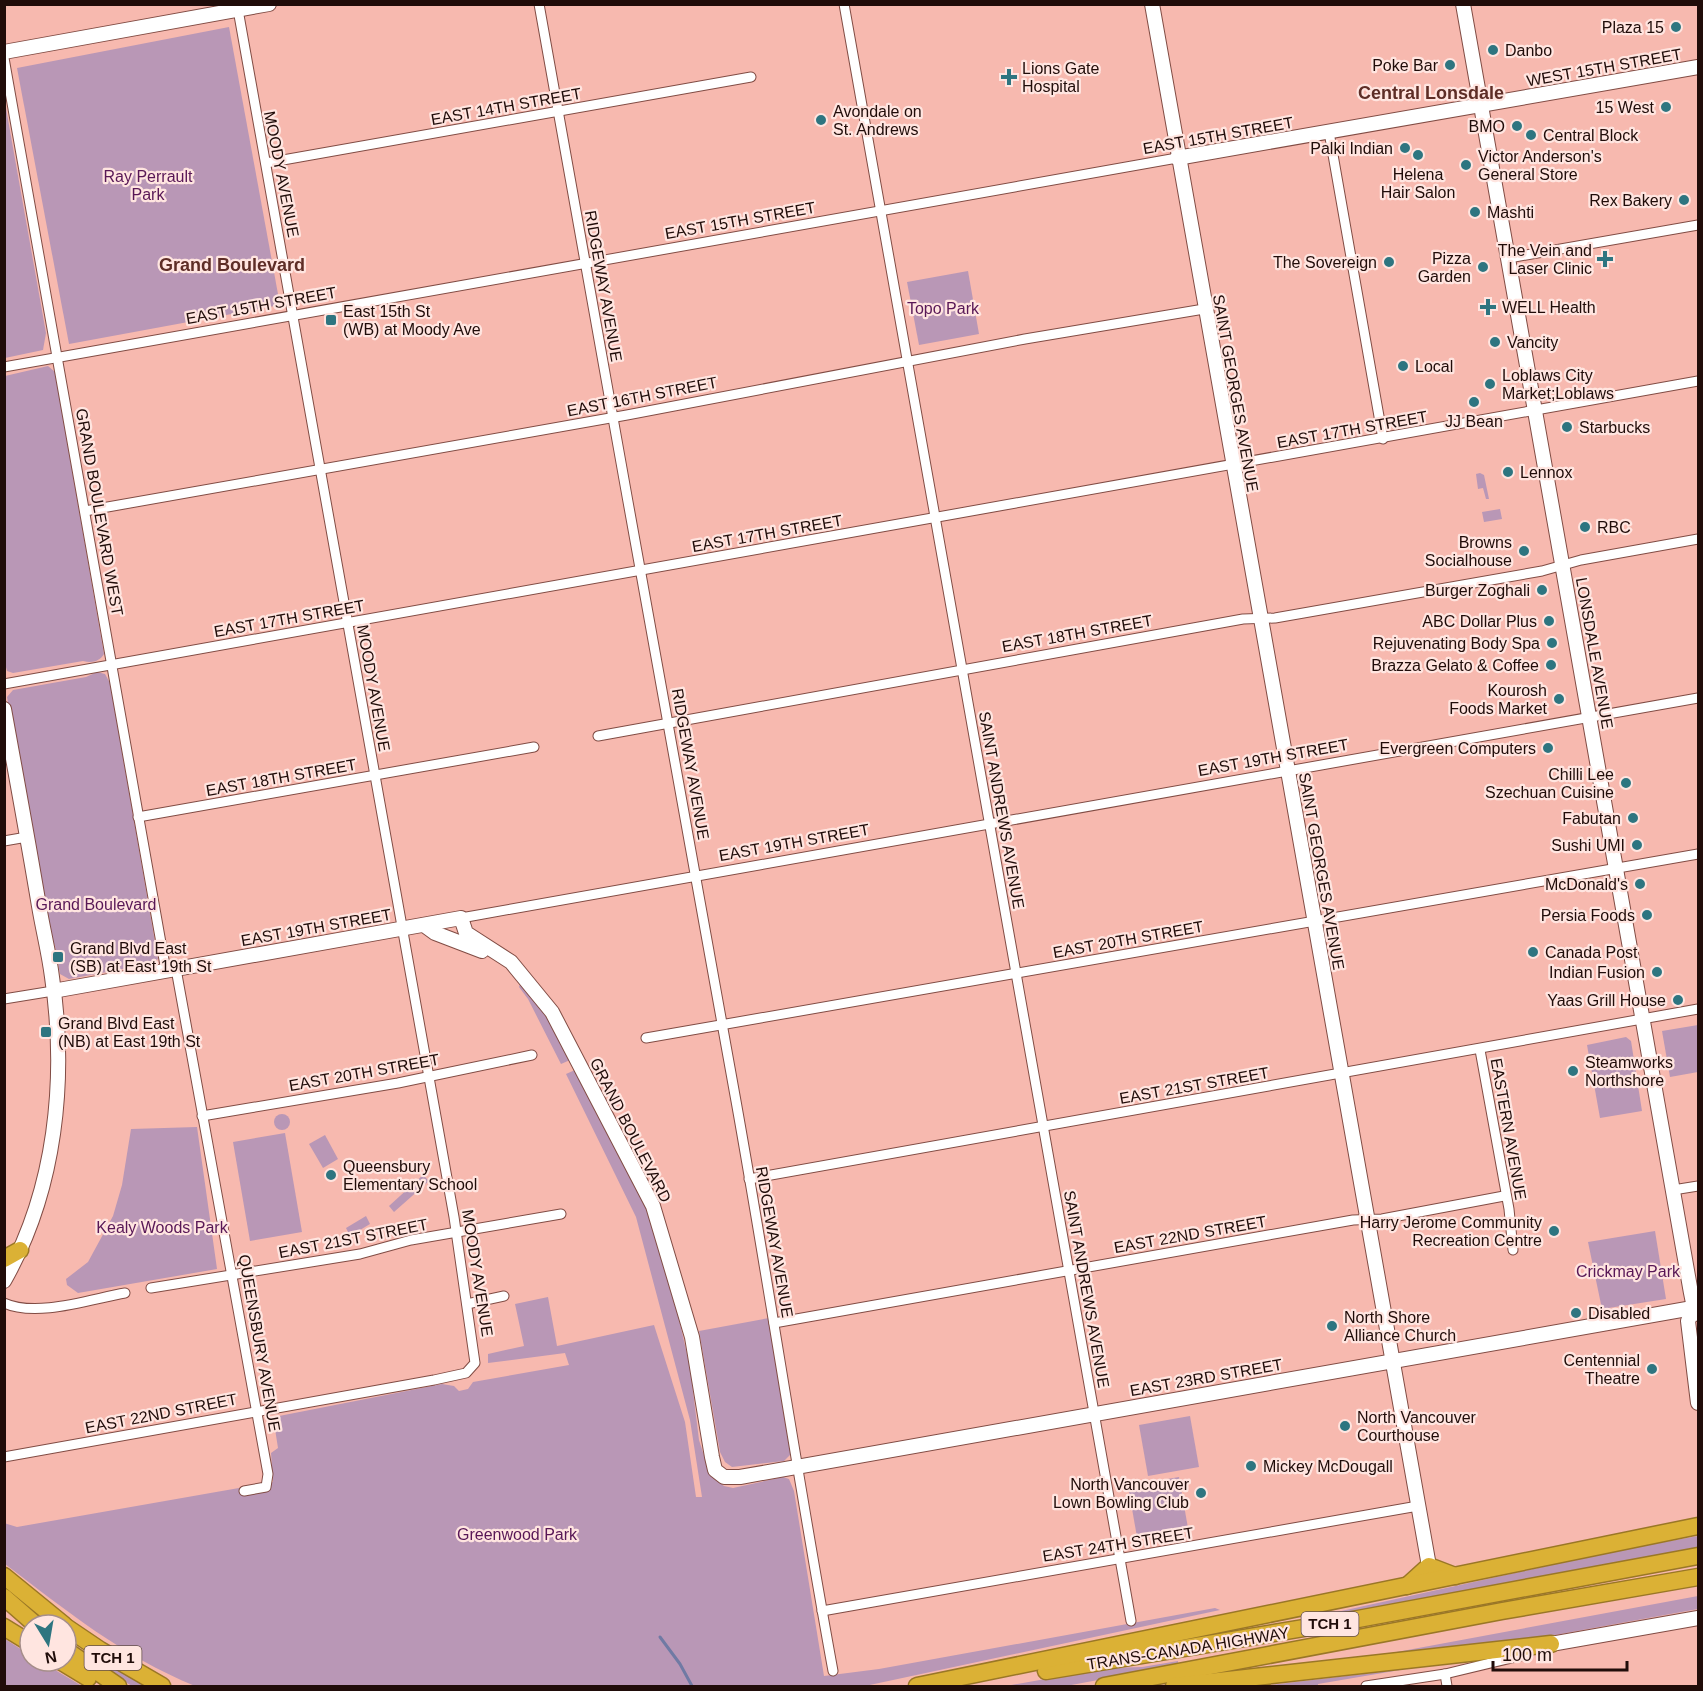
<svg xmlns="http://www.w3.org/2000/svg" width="1703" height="1691" font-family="Arial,sans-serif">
  <rect width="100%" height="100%" fill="#f7b9af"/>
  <!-- green -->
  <g fill="#b997b6">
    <path d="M 229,27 L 280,305 L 69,344 L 17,68 Z"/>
    <path d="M 4,97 L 46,333 L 43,350 L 5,358 Z"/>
    <path d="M 968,271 L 979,334 L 919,345 L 907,282 Z"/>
    <path d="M 48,366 L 55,372 L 104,654 C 99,662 92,663 83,661 L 13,673 L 7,671 L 4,659 L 5,376 Z"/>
    <path d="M 1480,473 L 1484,475 L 1489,499 L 1486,499 L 1483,488 L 1478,489 L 1476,474 Z"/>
    <path d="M 1500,509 L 1502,519 L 1484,522 L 1482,512 Z"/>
    <path d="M 97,672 L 105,674 L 110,683 L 158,959 L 150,964 L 69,979 L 60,974 L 55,946 L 46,925 L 7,697 L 13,690 L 86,677 Z"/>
    <path d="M 520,984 L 542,1005 L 570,1060 L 561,1064 L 528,999 L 519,987 Z"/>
    <path d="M 1698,1025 L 1698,1072 L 1670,1077 L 1662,1031 Z"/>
    <path d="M 1626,1037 L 1631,1041 L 1642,1111 L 1600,1118 L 1587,1045 Z"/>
    <path d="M 575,1070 L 648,1205 L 678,1315 L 690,1367 L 699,1440 L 710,1474 L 724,1486 L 733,1488 L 783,1477 L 789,1479 L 794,1491 L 824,1676 L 879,1669 L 1215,1608 L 1220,1610 L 865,1686 L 195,1686 C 122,1656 67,1611 5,1564 L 4,1523 L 17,1527 L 273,1482 L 271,1453 L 278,1448 L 275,1429 L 271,1425 L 274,1417 L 442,1384 L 454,1386 L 459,1391 L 468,1389 L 473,1382 L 569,1365 L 565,1353 L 488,1363 L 488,1354 L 524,1346 L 515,1304 L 548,1297 L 557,1346 L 654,1325 L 685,1422 L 696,1497 L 702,1497 L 690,1420 L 636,1217 L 566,1074 Z"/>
    <circle cx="282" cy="1122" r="8"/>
    <path d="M 197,1127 L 217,1269 L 78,1293 L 67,1285 L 66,1279 L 88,1262 L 113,1216 L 122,1185 L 131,1129 Z"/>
    <path d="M 285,1133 L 302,1232 L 250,1241 L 233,1142 Z"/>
    <path d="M 325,1135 L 338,1159 L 323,1168 L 309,1144 Z"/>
    <path d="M 423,1175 L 429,1181 L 394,1212 L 389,1206 Z"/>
    <path d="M 366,1216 L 370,1224 L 350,1236 L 346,1228 Z"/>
    <path d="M 1655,1231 L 1666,1299 L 1602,1309 L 1588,1242 Z"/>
    <path d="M 769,1318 L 792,1453 L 784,1461 L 732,1467 L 725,1462 L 720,1452 L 699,1331 Z"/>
    <path d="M 1190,1416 L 1199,1467 L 1148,1476 L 1139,1425 Z"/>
    <path d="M 1179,1477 L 1188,1528 L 1137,1537 L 1128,1486 Z"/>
    <path d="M 1698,1536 L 1698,1549 L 1282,1624 L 1620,1550 Z"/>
    <path d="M 1698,1596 L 1698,1609 L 1533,1639 L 1443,1648 L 1415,1656 L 1316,1667 Z"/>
    <path d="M 5,1639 L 30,1655 L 30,1661 L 40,1661 L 82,1686 L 5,1686 Z"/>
    <path d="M 87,1648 L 148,1686 L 132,1686 L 81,1655 Z"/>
    <path d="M 1178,1661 L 1178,1665 L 1066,1686 L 1006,1686 L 1107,1668 L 1142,1667 Z"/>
    <path d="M 1406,1669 L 1318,1684 L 1318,1686 L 1262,1686 Z"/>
  </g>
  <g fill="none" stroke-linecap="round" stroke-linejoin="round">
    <!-- stream -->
    <path stroke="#707aa4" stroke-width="3" d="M 660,1637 L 680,1664 L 692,1686"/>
    <!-- street casing -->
    <g stroke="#814c44" stroke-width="11">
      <g id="street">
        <path d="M 539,4 C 604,370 670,735 736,1101 C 770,1291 798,1481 833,1671"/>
        <path d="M 844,4 L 1131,1621"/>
        <path d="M 4,58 L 166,971"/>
        <path d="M 1329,132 L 1383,439"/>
        <path d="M 266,163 L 751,77"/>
        <path d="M 1509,258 L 1698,225"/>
        <path d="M 4,367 L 1177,158"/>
        <path d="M 85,511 L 627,415 L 1025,339 L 1204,309"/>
        <path d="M 4,684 L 1698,381"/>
        <path d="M 598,736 L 1243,619 L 1275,618 L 1542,571 L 1581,560 L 1698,539"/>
        <path d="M 138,817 L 534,747"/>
        <path d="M 4,841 L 27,837"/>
        <path d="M 461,918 L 1698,698"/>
        <path d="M 176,969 L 268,1474 L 266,1487 L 244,1491"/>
        <path d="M 4,999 L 53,991"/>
        <path d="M 646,1038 L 1698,854"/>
        <path d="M 1480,1050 L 1509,1209 L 1513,1250"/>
        <path d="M 202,1116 L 398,1083 L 532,1055"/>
        <path d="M 749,1179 L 1698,1009"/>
        <path d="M 1673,1190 L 1698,1186"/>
        <path d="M 151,1288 L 360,1254 L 411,1240 L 561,1214"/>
        <path d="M 4,1303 C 37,1318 91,1299 125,1293"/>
        <path d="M 467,1304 L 504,1296"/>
        <path d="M 774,1323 L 1353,1220 L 1382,1219 L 1504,1196"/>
        <path d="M 4,1457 L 434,1380 L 466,1373 L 475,1363 L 454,1217 L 237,4"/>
        <path d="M 822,1611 L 1418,1506"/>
        <path d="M 1445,1674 L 1447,1686"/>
        <path d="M 1366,1686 L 1445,1674 L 1528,1654"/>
      </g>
    </g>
    <!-- secondary casing -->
    <g stroke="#814c44" stroke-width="16">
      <g id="secondary">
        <path d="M 1152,4 L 1429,1566"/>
        <path d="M 1463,4 L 1691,1293 L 1694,1308 L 1698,1314"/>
        <path d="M 4,52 L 269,4"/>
        <path d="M 1177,158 L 1698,67"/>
        <path d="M 4,709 C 16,775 28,840 39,906 C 43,930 49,953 52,977 C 67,1079 56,1190 4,1281"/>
        <path d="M 424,925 L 435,933 L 482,951"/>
        <path d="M 53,991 L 461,918 L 466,933 L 511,962 L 552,1012 L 653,1206 L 692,1337 L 712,1457 L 715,1470 L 724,1477 L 740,1477 L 1698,1307"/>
        <path d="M 1694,1308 L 1688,1321 L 1698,1403"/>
        <path d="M 1551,1644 L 1698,1618"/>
      </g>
    </g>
    <!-- highway casing -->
    <g stroke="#9a7726" stroke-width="19">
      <g id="highway">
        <path d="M 4,1259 L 20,1250"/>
        <path d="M 4,1576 L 64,1625"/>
        <path d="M 1407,1586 L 1429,1566 L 1455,1576"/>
        <path d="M 4,1597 L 36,1625"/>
        <path d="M 4,1627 L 30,1643"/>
        <path d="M 66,1627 L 100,1650 L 162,1686"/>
        <path d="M 66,1650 L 118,1686"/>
        <path d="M 60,1661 L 88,1678"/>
        <path d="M 1046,1671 L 1358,1619 L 1698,1556"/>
        <path d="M 917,1686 L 1698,1526"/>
        <path d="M 1104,1686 L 1502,1611 L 1698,1577"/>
        <path d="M 1174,1686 L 1551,1644"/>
      </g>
    </g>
    <!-- street -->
    <use href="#street" stroke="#fff" stroke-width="9"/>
    <!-- secondary -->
    <use href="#secondary" stroke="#fff" stroke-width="14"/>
    <!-- highway -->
    <use href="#highway" stroke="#dbb135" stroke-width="16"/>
  </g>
  <!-- markers -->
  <g fill="#2e7580" stroke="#ffe5e0" stroke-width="2">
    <circle cx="1676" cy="27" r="6"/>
    <circle cx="1493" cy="50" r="6"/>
    <circle cx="1450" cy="65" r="6"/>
    <path d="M1006 68h6v6h6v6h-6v6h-6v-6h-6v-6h6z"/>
    <circle cx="1666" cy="107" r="6"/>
    <circle cx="821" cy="120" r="6"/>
    <circle cx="1517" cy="126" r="6"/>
    <circle cx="1531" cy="135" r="6"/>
    <circle cx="1405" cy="148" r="6"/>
    <circle cx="1418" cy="155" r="6"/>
    <circle cx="1466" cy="165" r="6"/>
    <circle cx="1684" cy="200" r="6"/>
    <circle cx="1475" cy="212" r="6"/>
    <path d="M1602 250h6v6h6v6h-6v6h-6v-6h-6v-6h6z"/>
    <circle cx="1389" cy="262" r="6"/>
    <circle cx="1483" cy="267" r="6"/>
    <path d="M1485 298h6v6h6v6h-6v6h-6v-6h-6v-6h6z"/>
    <rect x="325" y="314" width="12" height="12" rx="3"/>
    <circle cx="1495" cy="342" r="6"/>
    <circle cx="1403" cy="366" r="6"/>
    <circle cx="1490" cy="384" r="6"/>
    <circle cx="1474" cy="402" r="6"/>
    <circle cx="1567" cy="427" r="6"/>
    <circle cx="1508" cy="472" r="6"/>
    <circle cx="1585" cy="527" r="6"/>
    <circle cx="1524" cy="551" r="6"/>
    <circle cx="1542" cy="590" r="6"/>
    <circle cx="1549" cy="621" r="6"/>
    <circle cx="1552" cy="643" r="6"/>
    <circle cx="1551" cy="665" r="6"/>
    <circle cx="1559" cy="699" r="6"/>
    <circle cx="1548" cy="748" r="6"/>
    <circle cx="1626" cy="783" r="6"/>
    <circle cx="1633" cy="818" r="6"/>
    <circle cx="1637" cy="845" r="6"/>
    <circle cx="1640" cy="884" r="6"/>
    <circle cx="1647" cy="915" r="6"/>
    <circle cx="1533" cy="952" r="6"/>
    <rect x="52" y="951" width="12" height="12" rx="3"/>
    <circle cx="1657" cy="972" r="6"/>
    <circle cx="1678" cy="1000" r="6"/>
    <rect x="40" y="1026" width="12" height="12" rx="3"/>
    <circle cx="1573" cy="1071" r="6"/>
    <circle cx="331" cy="1175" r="6"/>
    <circle cx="1554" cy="1231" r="6"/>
    <circle cx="1576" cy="1313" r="6"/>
    <circle cx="1332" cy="1326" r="6"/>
    <circle cx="1652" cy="1369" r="6"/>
    <circle cx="1345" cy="1426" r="6"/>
    <circle cx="1251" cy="1466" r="6"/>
    <circle cx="1201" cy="1493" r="6"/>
  </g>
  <g text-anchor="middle" stroke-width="4.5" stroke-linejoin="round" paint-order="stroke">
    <!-- shield labels -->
    <g fill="#ffe5e0" stroke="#634d4a" stroke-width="1.5">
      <rect x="1301.5" y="1612" width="57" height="24" rx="4.5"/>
      <rect x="84.5" y="1646" width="57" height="24" rx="4.5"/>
    </g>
    <g font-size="15" font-weight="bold" fill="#200c09">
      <text x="1330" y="1629">TCH 1</text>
      <text x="113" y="1663">TCH 1</text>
    </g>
    <!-- poi labels -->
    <g font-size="16" fill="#200c09" stroke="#ffe5e0" text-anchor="end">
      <text x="1664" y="33">Plaza 15</text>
      <text x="1505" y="56" text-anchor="start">Danbo</text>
      <text x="1438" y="71">Poke Bar</text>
      <text x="1022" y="74" text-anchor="start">Lions Gate<tspan x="1022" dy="18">Hospital</tspan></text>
      <text x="1654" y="113">15 West</text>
      <text x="833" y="117" text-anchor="start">Avondale on<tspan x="833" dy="18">St. Andrews</tspan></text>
      <text x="1505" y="132">BMO</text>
      <text x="1543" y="141" text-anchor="start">Central Block</text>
      <text x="1393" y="154">Palki Indian</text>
      <text x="1478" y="162" text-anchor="start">Victor Anderson's<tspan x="1478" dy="18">General Store</tspan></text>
      <text x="1418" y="180" text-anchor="middle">Helena<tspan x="1418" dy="18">Hair Salon</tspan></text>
      <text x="1672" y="206">Rex Bakery</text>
      <text x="1487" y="218" text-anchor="start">Mashti</text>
      <text x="1592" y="256">The Vein and<tspan x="1592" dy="18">Laser Clinic</tspan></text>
      <text x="1471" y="264">Pizza<tspan x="1471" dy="18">Garden</tspan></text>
      <text x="1377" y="268">The Sovereign</text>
      <text x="1502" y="313" text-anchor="start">WELL Health</text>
      <text x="343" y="317" text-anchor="start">East 15th St<tspan x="343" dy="18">(WB) at Moody Ave</tspan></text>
      <text x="1507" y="348" text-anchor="start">Vancity</text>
      <text x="1415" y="372" text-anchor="start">Local</text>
      <text x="1502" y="381" text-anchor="start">Loblaws City<tspan x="1502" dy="18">Market;Loblaws</tspan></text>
      <text x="1474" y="427" text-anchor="middle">JJ Bean</text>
      <text x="1579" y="433" text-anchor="start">Starbucks</text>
      <text x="1520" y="478" text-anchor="start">Lennox</text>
      <text x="1597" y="533" text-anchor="start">RBC</text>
      <text x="1512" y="548">Browns<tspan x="1512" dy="18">Socialhouse</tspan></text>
      <text x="1530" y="596">Burger Zoghali</text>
      <text x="1537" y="627">ABC Dollar Plus</text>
      <text x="1540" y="649">Rejuvenating Body Spa</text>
      <text x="1539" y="671">Brazza Gelato &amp; Coffee</text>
      <text x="1547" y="696">Kourosh<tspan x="1547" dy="18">Foods Market</tspan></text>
      <text x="1536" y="754">Evergreen Computers</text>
      <text x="1614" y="780">Chilli Lee<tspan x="1614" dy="18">Szechuan Cuisine</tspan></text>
      <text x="1621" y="824">Fabutan</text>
      <text x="1625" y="851">Sushi UMI</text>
      <text x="1628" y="890">McDonald's</text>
      <text x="1635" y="921">Persia Foods</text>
      <text x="70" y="954" text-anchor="start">Grand Blvd East<tspan x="70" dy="18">(SB) at East 19th St</tspan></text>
      <text x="1545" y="958" text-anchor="start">Canada Post</text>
      <text x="1645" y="978">Indian Fusion</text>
      <text x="1666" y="1006">Yaas Grill House</text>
      <text x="58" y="1029" text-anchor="start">Grand Blvd East<tspan x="58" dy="18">(NB) at East 19th St</tspan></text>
      <text x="1585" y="1068" text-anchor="start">Steamworks<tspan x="1585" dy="18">Northshore</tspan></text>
      <text x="343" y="1172" text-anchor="start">Queensbury<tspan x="343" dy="18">Elementary School</tspan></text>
      <text x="1542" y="1228">Harry Jerome Community<tspan x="1542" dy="18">Recreation Centre</tspan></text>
      <text x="1588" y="1319" text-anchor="start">Disabled</text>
      <text x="1344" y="1323" text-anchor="start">North Shore<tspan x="1344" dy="18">Alliance Church</tspan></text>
      <text x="1640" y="1366">Centennial<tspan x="1640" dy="18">Theatre</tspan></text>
      <text x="1357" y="1423" text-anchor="start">North Vancouver<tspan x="1357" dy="18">Courthouse</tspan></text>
      <text x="1263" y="1472" text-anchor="start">Mickey McDougall</text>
      <text x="1189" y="1490">North Vancouver<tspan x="1189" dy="18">Lown Bowling Club</tspan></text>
    </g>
    <!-- street labels -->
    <g font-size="16" fill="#200c09" stroke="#ffe5e0">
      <text transform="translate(1604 67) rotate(-10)" y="6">WEST 15TH STREET</text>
      <text transform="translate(506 106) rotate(-10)" y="6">EAST 14TH STREET</text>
      <text transform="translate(1218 135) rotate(-10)" y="6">EAST 15TH STREET</text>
      <text transform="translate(282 174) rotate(79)" y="6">MOODY AVENUE</text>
      <text transform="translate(740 220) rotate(-10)" y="6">EAST 15TH STREET</text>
      <text transform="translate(604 286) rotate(80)" y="6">RIDGEWAY AVENUE</text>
      <text transform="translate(261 305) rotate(-10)" y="6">EAST 15TH STREET</text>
      <text transform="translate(1236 393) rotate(80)" y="6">SAINT GEORGES AVENUE</text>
      <text transform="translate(642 396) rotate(-11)" y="6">EAST 16TH STREET</text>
      <text transform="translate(1352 429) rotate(-10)" y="6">EAST 17TH STREET</text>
      <text transform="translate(100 512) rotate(80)" y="6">GRAND BOULEVARD WEST</text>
      <text transform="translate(767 533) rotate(-10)" y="6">EAST 17TH STREET</text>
      <text transform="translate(289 618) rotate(-10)" y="6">EAST 17TH STREET</text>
      <text transform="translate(1077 633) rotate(-10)" y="6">EAST 18TH STREET</text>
      <text transform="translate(1595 653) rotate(80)" y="6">LONSDALE AVENUE</text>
      <text transform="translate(374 688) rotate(80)" y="6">MOODY AVENUE</text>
      <text transform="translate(1273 757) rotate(-10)" y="6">EAST 19TH STREET</text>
      <text transform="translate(691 764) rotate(80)" y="6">RIDGEWAY AVENUE</text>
      <text transform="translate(281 777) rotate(-10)" y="6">EAST 18TH STREET</text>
      <text transform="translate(1002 810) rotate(80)" y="6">SAINT ANDREWS AVENUE</text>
      <text transform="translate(794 842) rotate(-10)" y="6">EAST 19TH STREET</text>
      <text transform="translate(1322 871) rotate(80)" y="6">SAINT GEORGES AVENUE</text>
      <text transform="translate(316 927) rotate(-10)" y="6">EAST 19TH STREET</text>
      <text transform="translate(1128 939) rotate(-10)" y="6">EAST 20TH STREET</text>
      <text transform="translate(364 1072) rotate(-10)" y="6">EAST 20TH STREET</text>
      <text transform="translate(1194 1085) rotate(-10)" y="6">EAST 21ST STREET</text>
      <text transform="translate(1509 1129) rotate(80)" y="6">EASTERN AVENUE</text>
      <text transform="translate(631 1130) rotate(63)" y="6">GRAND BOULEVARD</text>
      <text transform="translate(1190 1234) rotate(-10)" y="6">EAST 22ND STREET</text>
      <text transform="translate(353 1238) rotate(-11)" y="6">EAST 21ST STREET</text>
      <text transform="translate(775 1242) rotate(80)" y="6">RIDGEWAY AVENUE</text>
      <text transform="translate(478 1273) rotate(81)" y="6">MOODY AVENUE</text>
      <text transform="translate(1087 1289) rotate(80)" y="6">SAINT ANDREWS AVENUE</text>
      <text transform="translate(260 1343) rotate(80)" y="6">QUEENSBURY AVENUE</text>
      <text transform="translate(1206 1377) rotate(-10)" y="6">EAST 23RD STREET</text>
      <text transform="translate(161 1413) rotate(-11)" y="6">EAST 22ND STREET</text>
      <text transform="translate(1118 1544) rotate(-9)" y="6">EAST 24TH STREET</text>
      <text transform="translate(1188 1648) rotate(-9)" y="6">TRANS-CANADA HIGHWAY</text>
    </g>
    <!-- park labels -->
    <g font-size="16" fill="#581756" stroke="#ffe5e0">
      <text x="148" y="182">Ray Perrault<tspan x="148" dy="18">Park</tspan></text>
      <text x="943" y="314">Topo Park</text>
      <text x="96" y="910">Grand Boulevard</text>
      <text x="162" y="1233">Kealy Woods Park</text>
      <text x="1628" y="1277">Crickmay Park</text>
      <text x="517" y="1540">Greenwood Park</text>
    </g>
    <!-- neighbourhood labels -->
    <g font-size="18" font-weight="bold" fill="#5e2d26" stroke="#ffe5e0">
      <text x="1431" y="99">Central Lonsdale</text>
      <text x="232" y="271">Grand Boulevard</text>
    </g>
  </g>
  <!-- border -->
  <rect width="1703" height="1691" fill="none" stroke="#200c09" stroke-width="12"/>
  <!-- north arrow -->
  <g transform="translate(48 1643) rotate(169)"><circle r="28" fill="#ffe5e0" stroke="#a68e8a" stroke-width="1.5"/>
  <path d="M0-4.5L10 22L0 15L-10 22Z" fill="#2e7580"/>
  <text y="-9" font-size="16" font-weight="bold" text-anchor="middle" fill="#200c09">N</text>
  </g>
  <!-- scale -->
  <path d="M1493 1661v9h134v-9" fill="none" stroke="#200c09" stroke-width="3"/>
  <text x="1502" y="1661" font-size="18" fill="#200c09" stroke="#ffe5e0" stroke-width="4.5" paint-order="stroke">100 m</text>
</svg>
